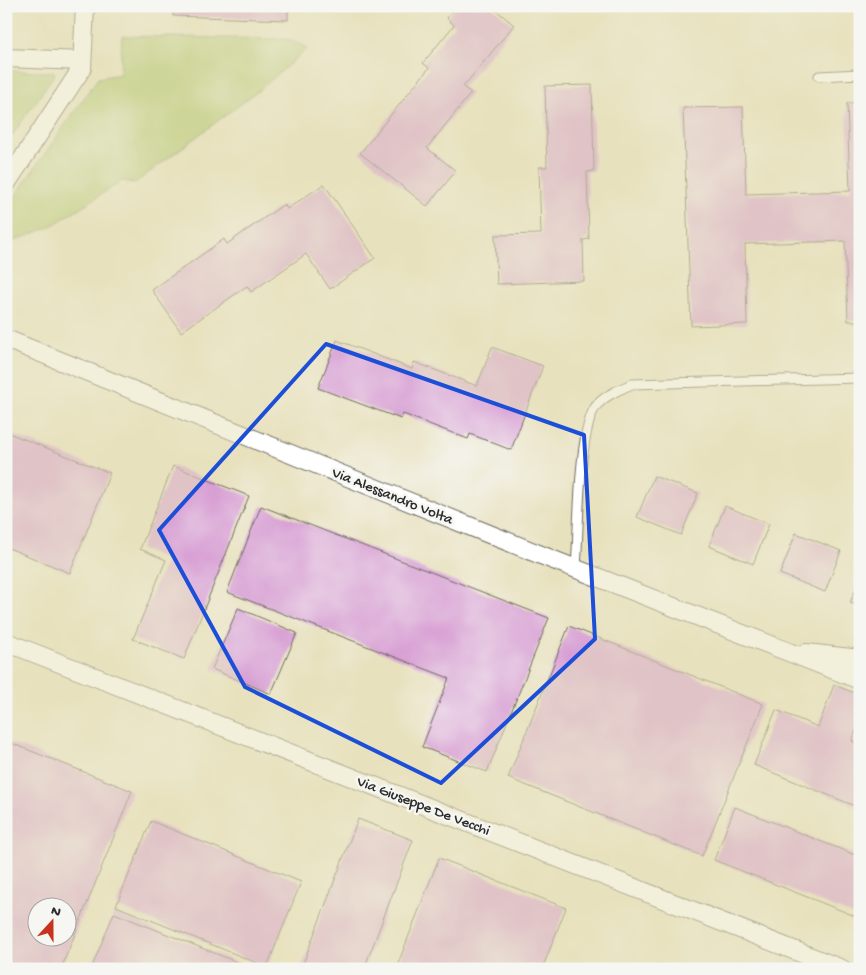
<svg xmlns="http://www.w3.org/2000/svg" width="866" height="975" font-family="'Gochi Hand',sans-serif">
  <rect width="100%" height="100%" fill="#f6f6f2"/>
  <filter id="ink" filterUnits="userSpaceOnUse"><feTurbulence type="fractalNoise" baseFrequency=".02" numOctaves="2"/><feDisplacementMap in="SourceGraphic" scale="10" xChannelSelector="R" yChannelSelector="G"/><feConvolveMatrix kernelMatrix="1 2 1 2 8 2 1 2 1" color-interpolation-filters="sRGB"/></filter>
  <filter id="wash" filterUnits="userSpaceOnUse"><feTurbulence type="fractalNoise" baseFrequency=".0096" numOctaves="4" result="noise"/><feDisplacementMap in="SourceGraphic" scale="20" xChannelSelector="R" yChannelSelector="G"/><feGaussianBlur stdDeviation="1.12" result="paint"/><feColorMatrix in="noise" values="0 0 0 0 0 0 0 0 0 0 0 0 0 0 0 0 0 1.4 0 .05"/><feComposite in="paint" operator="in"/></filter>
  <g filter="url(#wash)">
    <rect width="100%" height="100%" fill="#e8e1be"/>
    <!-- green -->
    <g fill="#aec66b" stroke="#6c784b">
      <path d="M 122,36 L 287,39 L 308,48 L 263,87 L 135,183 L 122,181 L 50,227 L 6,244 L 6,209 L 98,78 L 120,74 Z"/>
      <path d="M 6,71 L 54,72 L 55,74 L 6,144 Z"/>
    </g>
    <g id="blocks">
      <!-- building -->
      <g fill="#d79dd3" fill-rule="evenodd">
        <path d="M 173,6 L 288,6 L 288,20 L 173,16 Z"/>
        <path d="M 456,6 L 491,6 L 514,25 L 463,87 L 471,93 L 427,148 L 456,171 L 427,206 L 360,153 L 429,68 L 423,63 L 454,25 L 447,18 Z"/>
        <path d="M 592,85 L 594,171 L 587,172 L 589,239 L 583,240 L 584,281 L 497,284 L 495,235 L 541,234 L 539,167 L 547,167 L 545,86 Z"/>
        <path d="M 847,103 L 860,103 L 860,321 L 848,321 L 845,241 L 745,244 L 747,324 L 691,326 L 683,108 L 743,107 L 746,194 L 850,191 Z"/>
        <path d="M 324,184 L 375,258 L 330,289 L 306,254 L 251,292 L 247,286 L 181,332 L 152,290 L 224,239 L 227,244 L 284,204 L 287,209 Z"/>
        <path d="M 337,340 L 412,369 L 414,362 L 477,386 L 492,347 L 543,366 L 511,450 L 470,434 L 468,439 L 403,414 L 401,419 L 318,388 Z"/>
        <path d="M 6,432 L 110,473 L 70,573 L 6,547 Z"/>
        <path d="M 173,466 L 249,496 L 184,659 L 133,639 L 166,560 L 140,549 Z"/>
        <path d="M 654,476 L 698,493 L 681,535 L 637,517 Z"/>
        <path d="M 261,506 L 549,618 L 487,772 L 422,747 L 449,678 L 227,592 Z"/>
        <path d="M 725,506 L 769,524 L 753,564 L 709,546 Z"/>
        <path d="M 796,533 L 841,551 L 825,592 L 780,574 Z"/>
        <path d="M 860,579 L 860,606 L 850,603 Z"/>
        <path d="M 238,608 L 297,633 L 271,694 L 212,669 Z"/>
        <path d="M 569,626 L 763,704 L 702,856 L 508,778 Z"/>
        <path d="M 834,685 L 860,695 L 860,721 L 852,741 L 860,744 L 860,808 L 754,765 L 776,710 L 818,727 Z"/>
        <path d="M 6,741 L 132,791 L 61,969 L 6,969 ZM 38,908 L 68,908 L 68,938 L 38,938 Z"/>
        <path d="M 735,807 L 860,857 L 860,918 L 714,860 Z"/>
        <path d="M 358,819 L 413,840 L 364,969 L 301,969 Z"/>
        <path d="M 151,821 L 301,882 L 267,967 L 116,906 Z"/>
        <path d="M 439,858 L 566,908 L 542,969 L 396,969 Z"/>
        <path d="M 114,913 L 247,966 L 246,969 L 91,969 Z"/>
      </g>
    </g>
  </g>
  <g filter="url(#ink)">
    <use href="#blocks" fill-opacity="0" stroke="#6d6b5e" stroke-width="1"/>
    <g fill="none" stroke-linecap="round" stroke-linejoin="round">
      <!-- service casing -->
      <g stroke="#6d6b5e" stroke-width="11">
        <g id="service">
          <path d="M 819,76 L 860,74"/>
          <path d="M 576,568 C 579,530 578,439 594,409 C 601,397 620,389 632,384 L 860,378"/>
        </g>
      </g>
      <!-- minor casing -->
      <g stroke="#6d6b5e" stroke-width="20">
        <g id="minor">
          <path d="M 6,58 L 82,61"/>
          <path d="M 6,184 L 82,68 L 85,6"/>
          <path d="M 6,339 L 551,559 L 860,680"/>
          <path d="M 6,642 L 842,969"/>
          <path d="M 806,653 L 860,659"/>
        </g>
      </g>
      <!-- service -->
      <use href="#service" stroke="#fff" stroke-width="9"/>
      <!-- minor -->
      <use href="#minor" stroke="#fff" stroke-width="18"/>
    </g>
  </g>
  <!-- marked area -->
  <path d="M0 0H866V975H0ZM 326,344 L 584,435 L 595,639 L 441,783 L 245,687 L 159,530 Z" fill="#e8e1be" fill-opacity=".55" fill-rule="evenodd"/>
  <path fill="none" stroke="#1d4ed8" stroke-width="4" stroke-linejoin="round" d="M 326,344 L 584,435 L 595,639 L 441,783 L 245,687 L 159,530 Z"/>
  <g text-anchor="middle" stroke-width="5" stroke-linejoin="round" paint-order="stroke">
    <!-- street labels -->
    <g font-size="15" fill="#2b2b2b" stroke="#f6f6f2">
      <text transform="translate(393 495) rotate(22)" y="5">Via Alessandro Volta</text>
      <text transform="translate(424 805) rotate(21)" y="5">Via Giuseppe De Vecchi</text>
    </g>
  </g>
  <!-- margin -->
  <rect width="866" height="975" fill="none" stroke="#f6f6f2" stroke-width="25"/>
  <!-- north arrow -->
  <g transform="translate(52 922) rotate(21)"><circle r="24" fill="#f6f6f2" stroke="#a5a5a2"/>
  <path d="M0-4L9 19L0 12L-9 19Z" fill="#c8321e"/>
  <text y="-8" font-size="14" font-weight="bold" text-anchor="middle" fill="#2b2b2b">N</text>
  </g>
</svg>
